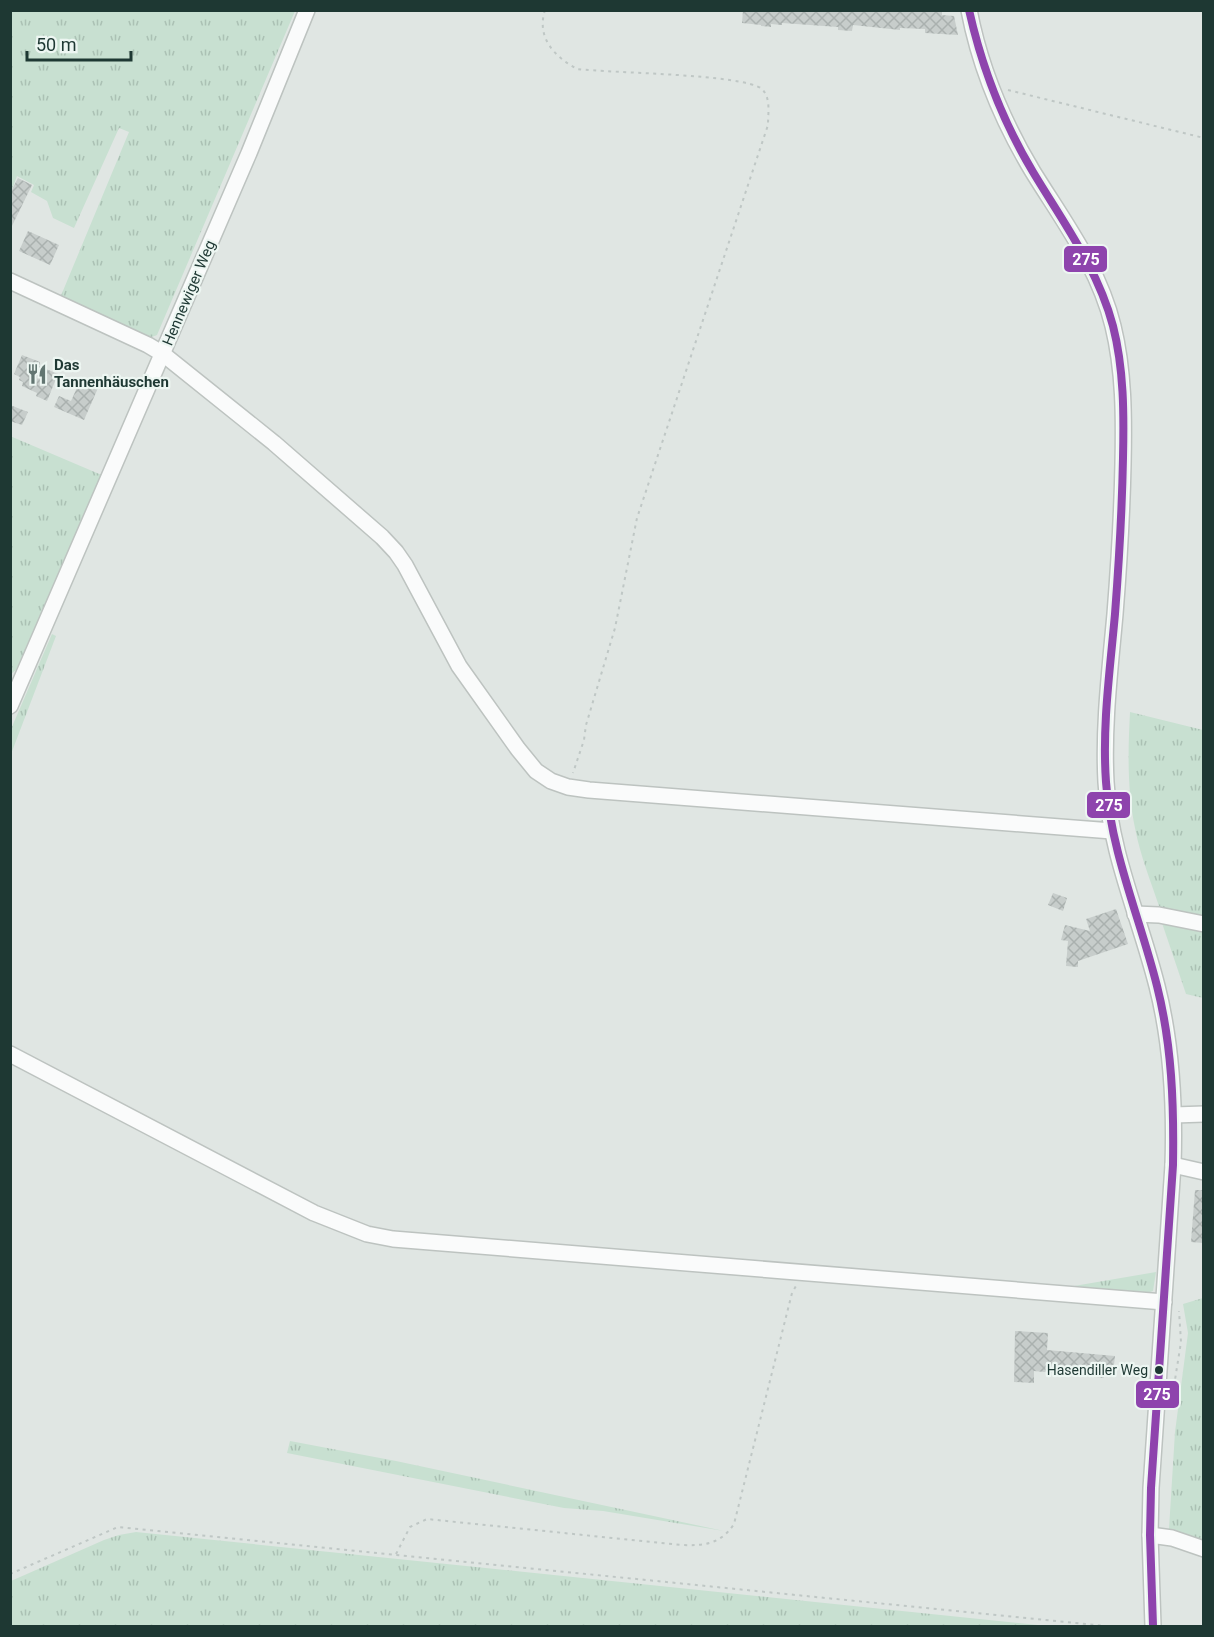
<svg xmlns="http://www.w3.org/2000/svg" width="1214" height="1637" font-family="Roboto,sans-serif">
  <defs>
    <pattern id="grass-tufts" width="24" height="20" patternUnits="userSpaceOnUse" patternTransform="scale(1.5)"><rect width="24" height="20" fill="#c8e0d1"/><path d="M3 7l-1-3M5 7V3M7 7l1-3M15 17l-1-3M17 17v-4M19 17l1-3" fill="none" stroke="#abc1b4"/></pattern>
    <pattern id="building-cross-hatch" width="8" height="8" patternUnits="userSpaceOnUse" patternTransform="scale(1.5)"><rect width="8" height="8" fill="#c7cdcb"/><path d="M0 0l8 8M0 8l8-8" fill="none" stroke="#aab1af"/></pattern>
  </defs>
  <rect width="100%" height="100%" fill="#e0e6e3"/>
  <!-- grass -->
  <g fill="url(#grass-tufts)">
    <path d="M 11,11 L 295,11 L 157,335 L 149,338 L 60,298 L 129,132 L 119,128 L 74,228 L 53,218 L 47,201 L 31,192 L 34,185 L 17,176 L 11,192 Z"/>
    <path d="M 10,436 L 104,476 L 16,670 L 11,674 Z"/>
    <path d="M 52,634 L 56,636 L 11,754 L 11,729 Z"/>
    <path d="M 1130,712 L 1203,730 L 1203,919 L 1160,909 C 1151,882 1140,855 1135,828 C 1127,789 1128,751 1130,712 Z"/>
    <path d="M 1162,923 L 1203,932 L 1203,998 L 1186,994 Z"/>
    <path d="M 1156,1272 L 1153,1291 L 1144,1294 L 1074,1286 Z"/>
    <path d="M 1203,1298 L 1203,1544 L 1169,1529 L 1175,1432 L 1188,1333 L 1183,1304 Z"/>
    <path d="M 290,1441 L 396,1461 L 724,1531 L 603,1511 L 564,1508 L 287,1453 Z"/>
    <path d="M 136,1532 L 1038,1625 L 1038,1626 L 11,1626 L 11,1581 L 104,1540 L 119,1535 Z"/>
  </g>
  <!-- building -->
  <g fill="url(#building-cross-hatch)">
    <path d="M 743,10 L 919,10 L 942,12 L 942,15 L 954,16 L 958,35 L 925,33 L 925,29 L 900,28 L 900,30 L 853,25 L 852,31 L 838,30 L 838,27 L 782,23 L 782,25 L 771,24 L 771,27 L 761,26 L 761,25 L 742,23 Z"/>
    <path d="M 18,178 L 32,185 L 10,230 L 10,193 Z"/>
    <path d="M 28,231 L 59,245 L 50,265 L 19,251 Z"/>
    <path d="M 22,355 L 40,362 L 39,366 L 58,374 L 47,401 L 36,396 L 37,393 L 22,386 L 23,382 L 19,380 L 20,377 L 14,374 Z"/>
    <path d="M 80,381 L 98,388 L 84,420 L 54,407 L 59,396 L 71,401 Z"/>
    <path d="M 10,405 L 28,412 L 22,425 L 10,421 Z"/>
    <path d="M 1053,893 L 1067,898 L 1063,911 L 1048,905 Z"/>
    <path d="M 1116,909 L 1128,944 L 1078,961 L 1078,967 L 1066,966 L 1068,941 L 1061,940 L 1065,925 L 1090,931 L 1086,919 Z"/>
    <path d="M 1195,1190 L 1203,1190 L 1203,1243 L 1191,1242 Z"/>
    <path d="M 1015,1331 L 1048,1333 L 1047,1350 L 1115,1356 L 1113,1374 L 1104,1373 L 1104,1378 L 1034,1371 L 1034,1383 L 1014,1382 Z"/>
  </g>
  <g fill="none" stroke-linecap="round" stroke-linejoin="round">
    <!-- minor casing -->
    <g stroke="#bdc3c0" stroke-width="18">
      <g id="minor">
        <path d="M 969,10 C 980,68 1003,122 1033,172 C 1064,222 1099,268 1113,326 C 1124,371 1124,417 1123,464 C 1122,514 1119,564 1115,614 C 1110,670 1103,726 1106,782 C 1110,853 1140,918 1157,986 C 1172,1045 1175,1105 1173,1165 L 1151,1488 L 1150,1535 L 1153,1626"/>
        <path d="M 10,281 L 148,345 L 163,354 L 274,443 L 382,537 L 396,552 L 405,565 L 459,666 L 518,749 L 536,771 L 551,781 L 568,787 L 589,790 L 1112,831"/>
        <path d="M 10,706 L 249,153 L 307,10"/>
        <path d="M 1135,914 L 1159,915 L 1204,924"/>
        <path d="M 10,1054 L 314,1213 L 367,1234 L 393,1239 L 1164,1302"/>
        <path d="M 1174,1115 L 1204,1114"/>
        <path d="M 1173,1165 L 1204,1172"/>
        <path d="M 1150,1535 L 1172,1538 L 1204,1549"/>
      </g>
    </g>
    <!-- path -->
    <g stroke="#bfc7c5" stroke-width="2" stroke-dasharray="3 4.5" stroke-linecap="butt">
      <path d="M 545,10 C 536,38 555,57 577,69 C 610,73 744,74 762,89 C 771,98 768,113 768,125 L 637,518 L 615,628 L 586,725 L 584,740 L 573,773"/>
      <path d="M 1008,90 L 1204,138"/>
      <path d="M 1174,1386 L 1181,1342 L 1179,1311"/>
      <path d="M 396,1554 L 410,1527 L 427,1519 L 681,1545 C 704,1546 721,1544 734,1524 L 792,1293 L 796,1286"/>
      <path d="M 10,1574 L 118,1527 L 1105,1626"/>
    </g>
    <!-- minor -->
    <use href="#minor" stroke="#fafbfb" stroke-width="15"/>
    <!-- bus-1 casing -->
    <g stroke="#edf6f2" stroke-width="12">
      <path id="bus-1" d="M 969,10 C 982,68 1003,122 1033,172 C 1063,222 1098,269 1113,326 C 1124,369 1124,414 1123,458 C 1122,510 1119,562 1115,614 C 1110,670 1102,726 1106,782 C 1111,853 1140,918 1157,986 C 1172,1045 1174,1105 1173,1165 L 1151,1488 L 1150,1535 L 1153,1626"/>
    </g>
    <!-- bus-1 -->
    <use href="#bus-1" stroke="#8e44ad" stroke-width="8"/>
  </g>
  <!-- icons -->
  <defs>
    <g id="restaurant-bare" transform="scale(1.62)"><path d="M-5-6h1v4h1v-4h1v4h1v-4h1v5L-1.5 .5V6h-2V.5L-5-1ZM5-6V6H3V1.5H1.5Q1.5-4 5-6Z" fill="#627571" stroke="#edf6f2" stroke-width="2.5" paint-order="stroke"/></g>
  </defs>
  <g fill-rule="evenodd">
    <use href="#restaurant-bare" x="37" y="374"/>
  </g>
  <!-- markers -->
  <circle fill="#1e3833" stroke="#edf6f2" stroke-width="2" cx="1159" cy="1370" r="5"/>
  <g text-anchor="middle" stroke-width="4.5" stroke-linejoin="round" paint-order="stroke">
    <!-- bus labels -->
    <g font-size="14" fill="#1e3833" stroke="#edf6f2" text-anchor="end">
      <text x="1148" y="1375">Hasendiller Weg</text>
    </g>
    <!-- street labels -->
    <g font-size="15" fill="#1e3833" stroke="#edf6f2">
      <text transform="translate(189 293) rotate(-67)" y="5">Hennewiger Weg</text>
    </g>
    <!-- poi labels -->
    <g font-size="15" font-weight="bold" fill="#1e3833" stroke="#edf6f2" text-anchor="start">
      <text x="54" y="370">Das<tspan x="54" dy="17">Tannenhäuschen</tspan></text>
    </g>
  </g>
  <g stroke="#edf6f2" stroke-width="2">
    <rect x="1063" y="245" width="45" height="28" rx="6" fill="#8e44ad"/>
    <rect x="1086" y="791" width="45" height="28" rx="6" fill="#8e44ad"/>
    <rect x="1135" y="1380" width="45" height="29" rx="6" fill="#8e44ad"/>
  </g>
  <g font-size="16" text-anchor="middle" font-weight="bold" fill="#fff">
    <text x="1086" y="265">275</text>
    <text x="1109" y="811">275</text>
    <text x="1157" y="1400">275</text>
  </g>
  <!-- border -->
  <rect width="1214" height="1637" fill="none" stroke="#1e3833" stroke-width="24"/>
  <!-- scale -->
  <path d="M27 51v9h104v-9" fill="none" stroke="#1e3833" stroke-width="3"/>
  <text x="36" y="51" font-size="18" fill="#1e3833" stroke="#edf6f2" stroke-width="4.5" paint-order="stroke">50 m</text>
</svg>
